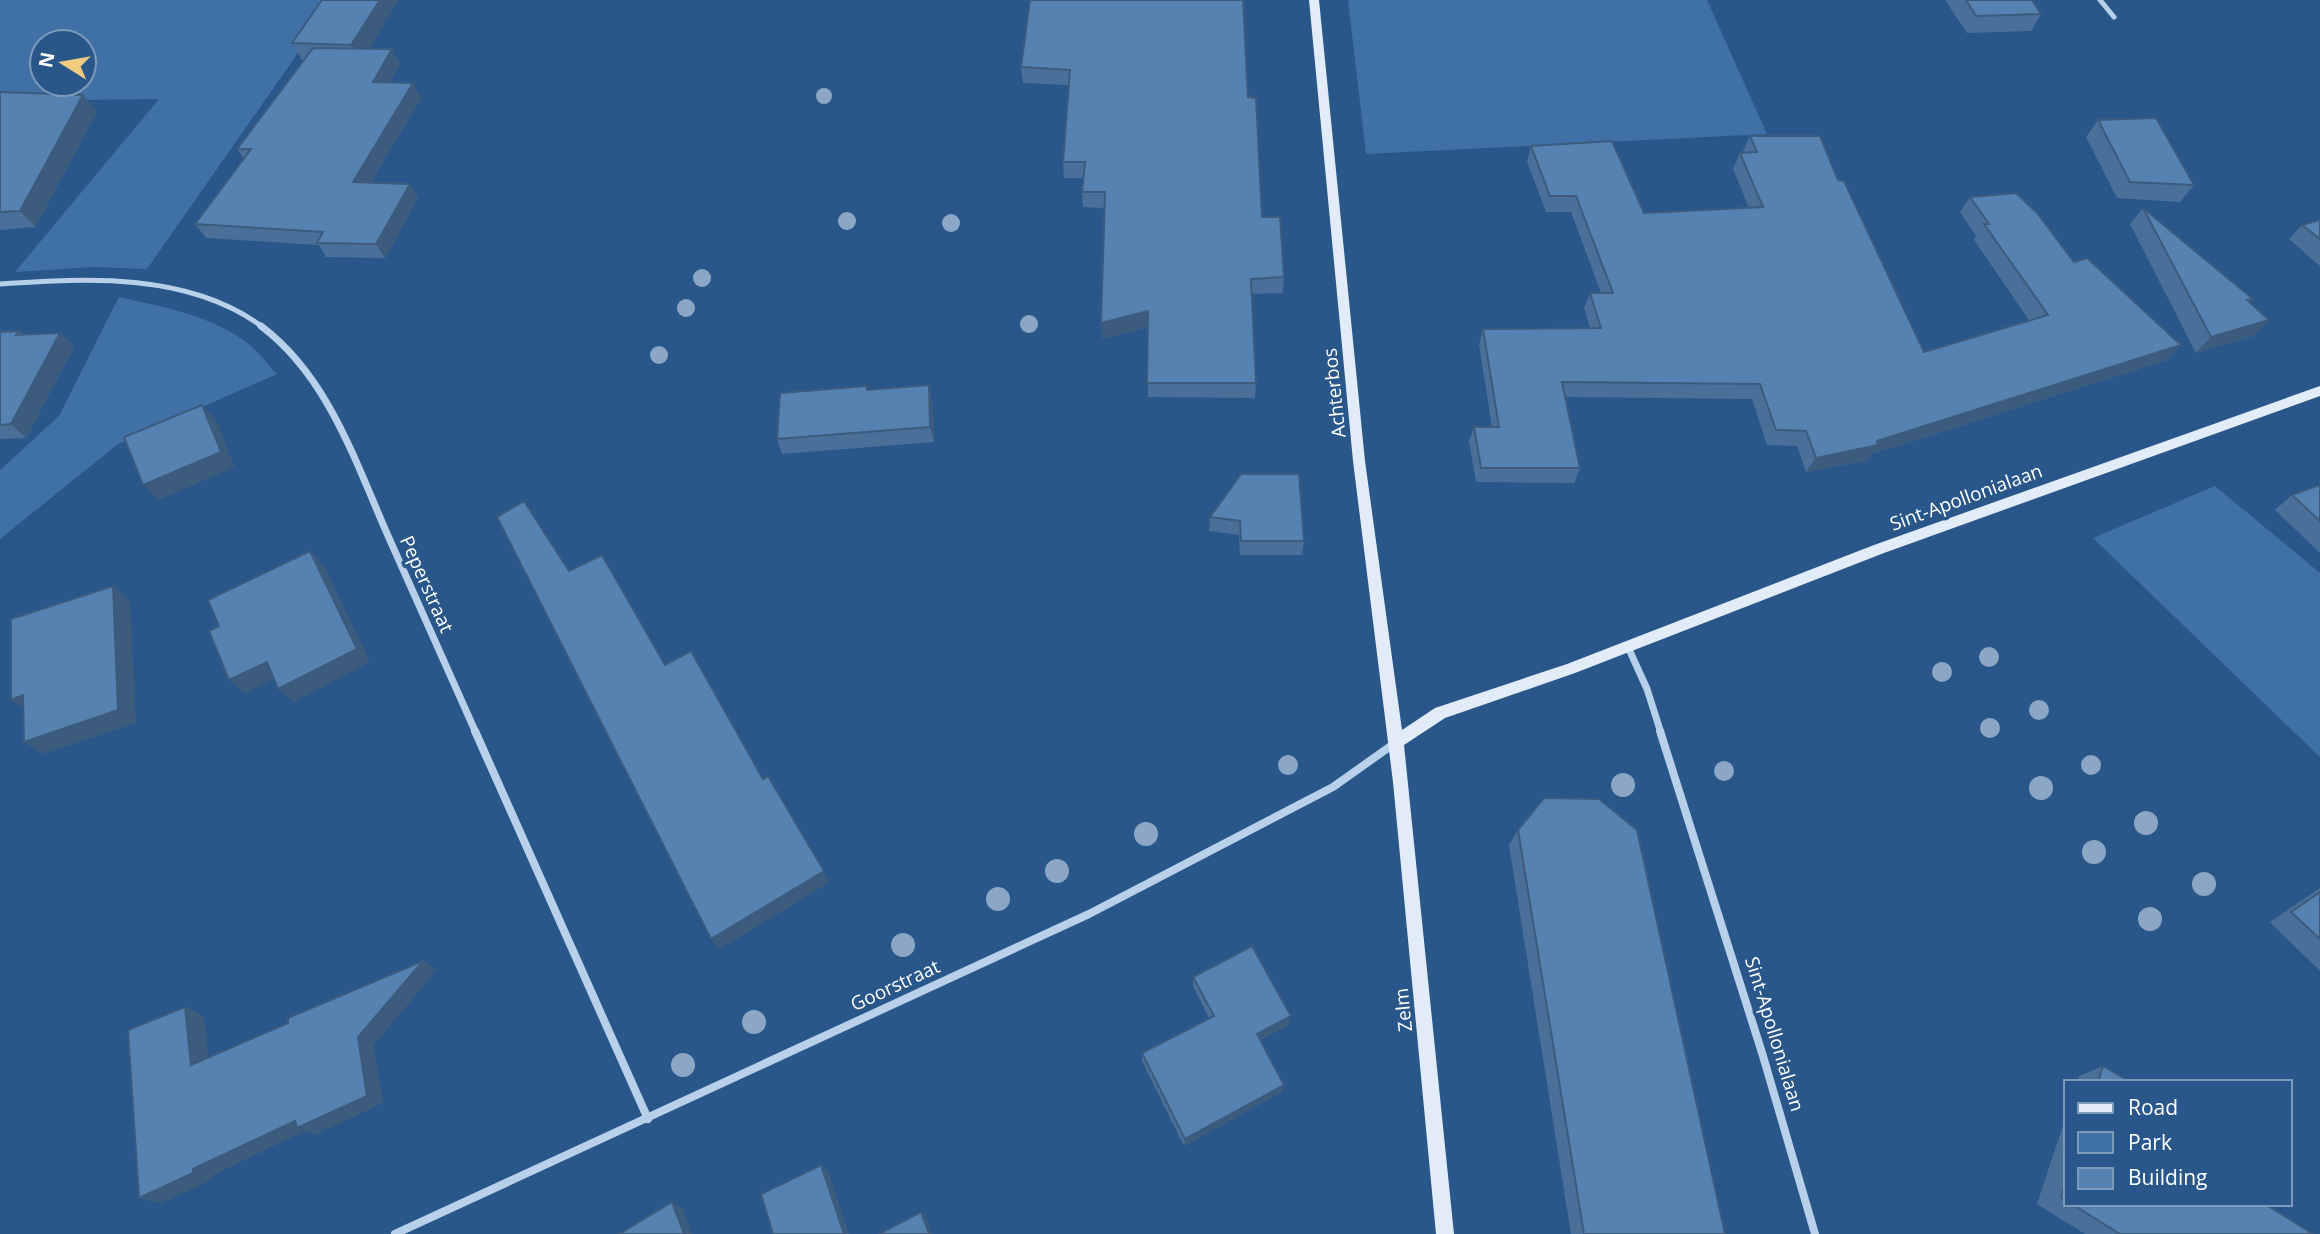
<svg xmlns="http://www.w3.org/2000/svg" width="2320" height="1234" font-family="'Open Sans',sans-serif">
  <rect width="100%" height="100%" fill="#2a578a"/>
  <!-- green -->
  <g fill="#3f71a6" fill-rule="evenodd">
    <path d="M 0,0 L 335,0 L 147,269 L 95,267 L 15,272 L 159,99 L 0,101 ZM 42,42 L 84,42 L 84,84 L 42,84 Z"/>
    <path d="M 1348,0 L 1707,0 L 1767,134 L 1366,154 Z"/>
    <path d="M 119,297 C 164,307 215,316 251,346 C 260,354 268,365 277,374 L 118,444 L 0,539 L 0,470 L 59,416 Z"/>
    <path d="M 2215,486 L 2320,573 L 2320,757 L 2093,538 Z"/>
  </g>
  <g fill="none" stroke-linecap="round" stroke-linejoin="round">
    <!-- street-far2 -->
    <g stroke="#b8d0e9" stroke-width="5">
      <path d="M 2100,0 L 2114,17"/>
      <path d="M 0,284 C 87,278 190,272 264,328"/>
    </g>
    <!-- street-far1 -->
    <g stroke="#b8d0e9" stroke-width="7">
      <path d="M 261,326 C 329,377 356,464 389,538 C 418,603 447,668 476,733"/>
      <path d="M 1628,647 L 1647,689 L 1661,733"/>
    </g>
    <!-- street -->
    <g stroke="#b8d0e9" stroke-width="8">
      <path d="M 475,731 L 648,1119"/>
      <path d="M 1660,731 L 1763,1056 L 1815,1234"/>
      <path d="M 395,1234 L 1089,914 L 1333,787 L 1395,743"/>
    </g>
    <!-- secondary -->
    <path fill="#e2ecf8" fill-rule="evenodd" d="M 1309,0 L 1319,0 L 1365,461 L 1402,730 L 1435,708 L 1567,664 L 1874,545 L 2320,386 L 2320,396 L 1884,553 L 1575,673 L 1445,718 L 1404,745 L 1454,1234 L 1436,1234 L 1393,782 L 1353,461 Z"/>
  </g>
  <!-- trees -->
  <g fill="#8ca7c6">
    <circle cx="824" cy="96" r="8"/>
    <circle cx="847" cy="221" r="9"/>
    <circle cx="951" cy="223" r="9"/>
    <circle cx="702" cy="278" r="9"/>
    <circle cx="686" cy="308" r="9"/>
    <circle cx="1029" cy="324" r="9"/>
    <circle cx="659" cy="355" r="9"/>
    <circle cx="1989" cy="657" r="10"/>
    <circle cx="1942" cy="672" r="10"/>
    <circle cx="2039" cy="710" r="10"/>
    <circle cx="1990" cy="728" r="10"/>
    <circle cx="1288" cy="765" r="10"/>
    <circle cx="2091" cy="765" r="10"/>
    <circle cx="1724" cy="771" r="10"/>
    <circle cx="1623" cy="785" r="12"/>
    <circle cx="2041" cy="788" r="12"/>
    <circle cx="2146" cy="823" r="12"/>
    <circle cx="1146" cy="834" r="12"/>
    <circle cx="2094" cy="852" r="12"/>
    <circle cx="1057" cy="871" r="12"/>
    <circle cx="2204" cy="884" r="12"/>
    <circle cx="998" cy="899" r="12"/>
    <circle cx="2150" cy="919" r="12"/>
    <circle cx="903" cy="945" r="12"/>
    <circle cx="754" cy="1022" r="12"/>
    <circle cx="683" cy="1065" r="12"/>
  </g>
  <!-- wall -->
  <g fill="#4a7099">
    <path d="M 322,0 L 369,49 L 400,63 L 389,82 L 421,98 L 370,183 L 418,198 L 385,258 L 326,257 L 319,245 L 206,238 L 195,224 L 244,159 L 237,149 L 304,60 L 302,60 L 292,43 Z"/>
    <path d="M 1030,0 L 1248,97 L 1262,217 L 1284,277 L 1283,293 L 1252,294 L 1256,383 L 1255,398 L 1148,397 L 1148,327 L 1102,339 L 1104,208 L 1083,207 L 1082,192 L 1084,178 L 1064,178 L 1063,162 L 1069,85 L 1023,83 L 1021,67 Z"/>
    <path d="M 1945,0 L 2032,0 L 2041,14 L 2031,31 L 1967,33 Z"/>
    <path d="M 0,92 L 97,112 L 35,227 L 0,230 Z"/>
    <path d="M 2098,120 L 2194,185 L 2180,202 L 2117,198 L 2086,137 Z"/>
    <path d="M 1750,136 L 1838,180 L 1924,352 L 2029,320 L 1974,240 L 1976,236 L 1960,212 L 1970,197 L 2074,262 L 2181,345 L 2167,360 L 1872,454 L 1868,460 L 1806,472 L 1797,446 L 1767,445 L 1752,399 L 1565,397 L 1580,468 L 1574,483 L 1476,482 L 1469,441 L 1474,427 L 1492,427 L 1479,345 L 1483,329 L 1590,328 L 1584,308 L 1590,293 L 1601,293 L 1571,212 L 1546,212 L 1527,161 L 1531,146 L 1644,213 L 1749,208 L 1733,169 L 1740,153 L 1744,153 L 1743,151 Z"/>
    <path d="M 2143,208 L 2253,299 L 2249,302 L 2253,336 L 2196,353 L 2130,224 Z"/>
    <path d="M 2320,220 L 2320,266 L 2289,239 L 2302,225 Z"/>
    <path d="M 19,331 L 23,335 L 60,333 L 74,347 L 26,438 L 0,439 L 0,332 Z"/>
    <path d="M 867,386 L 868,390 L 932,400 L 934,442 L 782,454 L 777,439 Z"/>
    <path d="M 1241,474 L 1304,541 L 1302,555 L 1240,555 L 1239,535 L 1209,531 L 1210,517 Z"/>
    <path d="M 2320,485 L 2320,553 L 2275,510 L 2292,495 Z"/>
    <path d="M 1518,830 L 1725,1234 L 1571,1234 L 1509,845 Z"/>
    <path d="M 2320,888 L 2320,971 L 2270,922 Z"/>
    <path d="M 1193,977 L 1289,1025 L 1260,1040 L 1282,1092 L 1184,1146 L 1142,1061 L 1142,1053 L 1209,1018 L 1193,986 Z"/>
    <path d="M 2103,1066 L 2130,1082 L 2077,1082 L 2079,1076 Z"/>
    <path d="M 2066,1116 L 2066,1204 L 2265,1204 L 2313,1234 L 2085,1234 L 2037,1204 Z"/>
  </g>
  <!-- shaded-wall -->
  <g fill="#3c5b7d">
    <path d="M 380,0 L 399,0 L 361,62 L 351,45 Z"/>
    <path d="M 392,49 L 400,63 L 382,96 L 373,82 Z"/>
    <path d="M 413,83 L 421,98 L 362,196 L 353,182 Z"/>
    <path d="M 83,95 L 97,112 L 35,227 L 20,211 Z"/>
    <path d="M 410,184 L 418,198 L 385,258 L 376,244 Z"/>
    <path d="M 1148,311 L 1148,327 L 1102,339 L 1101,323 Z"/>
    <path d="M 2269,320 L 2253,336 L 2196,353 L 2211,337 Z"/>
    <path d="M 60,333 L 74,347 L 26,438 L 11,424 Z"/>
    <path d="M 2181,345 L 2167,360 L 1872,454 L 1868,460 L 1806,472 L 1816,458 L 1877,441 Z"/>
    <path d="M 929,385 L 932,400 L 934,442 L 930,427 Z"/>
    <path d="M 202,405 L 216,420 L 235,467 L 159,500 L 143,485 Z"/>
    <path d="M 310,551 L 324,565 L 370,662 L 294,702 L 278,689 Z"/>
    <path d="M 113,586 L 130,600 L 136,723 L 43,754 L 24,742 Z"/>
    <path d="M 267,662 L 282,676 L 245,693 L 229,680 Z"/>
    <path d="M 23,695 L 30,713 L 11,700 Z"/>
    <path d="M 824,871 L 830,882 L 720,949 L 711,939 Z"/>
    <path d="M 423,961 L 437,970 L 374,1045 L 383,1103 L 315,1135 L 305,1131 L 213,1175 L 213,1179 L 161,1204 L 139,1198 L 193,1169 L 358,1037 Z"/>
    <path d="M 185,1007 L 204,1016 L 210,1073 L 191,1065 Z"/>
    <path d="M 1291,1016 L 1289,1025 L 1255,1043 L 1257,1034 Z"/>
    <path d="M 1284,1085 L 1282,1092 L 1184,1146 L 1185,1139 Z"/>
    <path d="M 821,1165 L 828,1171 L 849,1234 L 844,1234 Z"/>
    <path d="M 672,1202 L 682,1208 L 692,1234 L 684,1234 Z"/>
    <path d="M 921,1212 L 926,1217 L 932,1234 L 929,1234 Z"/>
  </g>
  <!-- building -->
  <g fill="#5682b2" stroke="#3c5b7d" stroke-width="2">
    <path d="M 322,0 L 380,0 L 351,45 L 292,43 Z"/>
    <path d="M 1030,0 L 1243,0 L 1248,97 L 1256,98 L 1262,217 L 1280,217 L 1284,277 L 1251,279 L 1256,383 L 1147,383 L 1148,311 L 1101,323 L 1105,192 L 1082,192 L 1085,162 L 1063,162 L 1070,70 L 1021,67 Z"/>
    <path d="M 1966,0 L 2032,0 L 2041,14 L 1976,16 Z"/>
    <path d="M 313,48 L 392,49 L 373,82 L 413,83 L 353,182 L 410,184 L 376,244 L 317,243 L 323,232 L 195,224 L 251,149 L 237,149 Z"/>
    <path d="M 0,92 L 83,95 L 20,211 L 0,212 Z"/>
    <path d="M 2156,118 L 2194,185 L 2130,182 L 2098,120 Z"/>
    <path d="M 1750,136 L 1820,136 L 1838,180 L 1844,181 L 1924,352 L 2048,315 L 1984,224 L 1989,224 L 1970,197 L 2016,193 L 2037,213 L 2074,262 L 2087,258 L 2181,345 L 1877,441 L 1878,445 L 1816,458 L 1806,431 L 1776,430 L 1760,384 L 1562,382 L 1580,468 L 1481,468 L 1474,427 L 1499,427 L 1483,329 L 1601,328 L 1590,293 L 1613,293 L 1576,196 L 1550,196 L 1531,146 L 1612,141 L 1644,213 L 1763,207 L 1740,153 L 1757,152 Z"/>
    <path d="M 2143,208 L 2253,299 L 2247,300 L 2269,320 L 2211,337 Z"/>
    <path d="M 2320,220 L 2320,239 L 2302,225 Z"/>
    <path d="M 19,331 L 16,335 L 60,333 L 11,424 L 0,425 L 0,332 Z"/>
    <path d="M 929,385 L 930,427 L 777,439 L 780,393 L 867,386 L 867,390 Z"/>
    <path d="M 202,405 L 221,452 L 143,485 L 124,437 Z"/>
    <path d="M 1241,474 L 1299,474 L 1304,541 L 1241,541 L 1240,521 L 1210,517 Z"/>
    <path d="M 2320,485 L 2320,521 L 2292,495 Z"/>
    <path d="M 524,501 L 569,571 L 602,555 L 665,665 L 691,651 L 763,779 L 768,776 L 824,871 L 711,939 L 497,517 Z"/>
    <path d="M 310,551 L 357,649 L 278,689 L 267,662 L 229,680 L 209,631 L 219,626 L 208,600 Z"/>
    <path d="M 113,586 L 118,710 L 24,742 L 23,695 L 11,700 L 11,619 Z"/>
    <path d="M 1544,798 L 1599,799 L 1637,830 L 1725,1234 L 1584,1234 L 1518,830 Z"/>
    <path d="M 2320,892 L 2320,939 L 2291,912 Z"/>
    <path d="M 1252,946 L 1291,1016 L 1257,1034 L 1284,1085 L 1185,1139 L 1142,1053 L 1214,1016 L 1193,977 Z"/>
    <path d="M 423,961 L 358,1037 L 367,1096 L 297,1128 L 295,1121 L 193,1169 L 193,1173 L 139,1198 L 128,1030 L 185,1007 L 191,1065 L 288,1023 L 288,1018 Z"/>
    <path d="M 2103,1066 L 2130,1082 L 2098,1082 Z"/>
    <path d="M 821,1165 L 844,1234 L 773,1234 L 761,1194 Z"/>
    <path d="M 2066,1182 L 2066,1200 L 2061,1197 Z"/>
    <path d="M 672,1202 L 684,1234 L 619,1234 Z"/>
    <path d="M 2072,1204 L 2265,1204 L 2313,1234 L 2120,1234 Z"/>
    <path d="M 921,1212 L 929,1234 L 879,1234 Z"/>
  </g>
  <g text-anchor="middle" stroke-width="7" stroke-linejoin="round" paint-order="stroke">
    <!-- street labels -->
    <g font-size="19" fill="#fff" stroke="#2a578a">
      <text transform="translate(1334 393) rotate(-96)" y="7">Achterbos</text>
      <text transform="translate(1966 497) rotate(-20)" y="7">Sint-Apollonialaan</text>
      <text transform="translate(427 584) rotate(66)" y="7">Peperstraat</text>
      <text transform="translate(895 985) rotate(-25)" y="7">Goorstraat</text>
      <text transform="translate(1403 1010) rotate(-96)" y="7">Zelm</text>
      <text transform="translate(1775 1034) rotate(73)" y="7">Sint-Apollonialaan</text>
    </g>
  </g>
  <!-- legend -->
  <rect x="2064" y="1080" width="228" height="126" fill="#2a578a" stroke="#7f9ab9" stroke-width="2"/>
  <rect x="2078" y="1103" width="35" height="10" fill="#e2ecf8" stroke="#7f9ab9" stroke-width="2"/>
  <text x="2128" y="1115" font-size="21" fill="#ffffff">Road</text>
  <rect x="2078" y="1132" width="35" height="21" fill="#3f71a6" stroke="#7f9ab9" stroke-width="2"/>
  <text x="2128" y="1150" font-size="21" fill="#ffffff">Park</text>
  <rect x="2078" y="1168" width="35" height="21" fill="#5682b2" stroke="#7f9ab9" stroke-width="2"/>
  <text x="2128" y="1185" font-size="21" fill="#ffffff">Building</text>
  <!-- north arrow -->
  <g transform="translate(63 63) rotate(281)"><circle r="33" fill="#2a578a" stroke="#7f9ab9" stroke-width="2"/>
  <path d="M0-5L12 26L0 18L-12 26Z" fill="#efcc80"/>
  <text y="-10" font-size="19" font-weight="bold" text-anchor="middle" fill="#ffffff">N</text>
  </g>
</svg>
